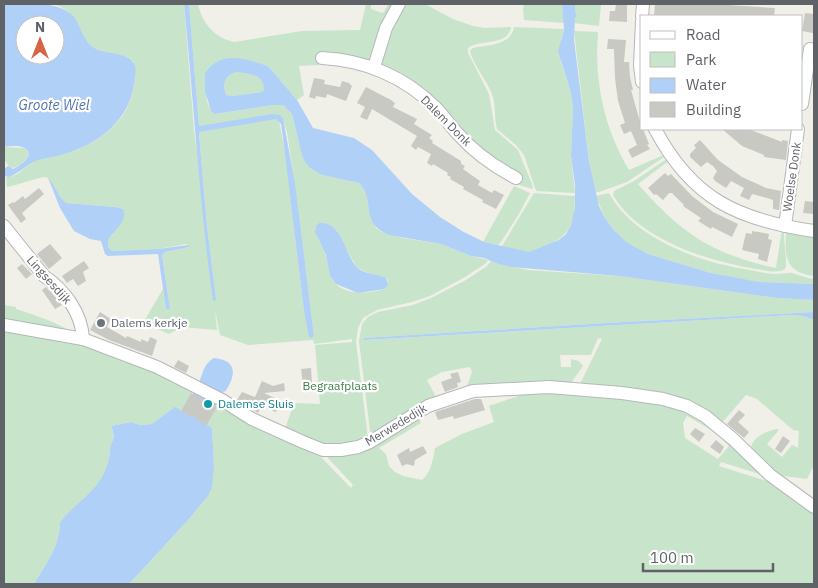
<svg xmlns="http://www.w3.org/2000/svg" width="818" height="588" font-family="'IBM Plex Sans',sans-serif">
  <rect width="100%" height="100%" fill="#f0efe8"/>
  <!-- green -->
  <g fill="#c8e5cb" fill-rule="evenodd">
    <path d="M 51,4 L 184,4 L 194,130 L 216,300 L 207,226 L 199,134 L 200,132 L 271,119 L 276,119 L 279,121 L 285,151 L 304,311 L 312,338 L 314,336 L 292,166 L 287,132 L 282,117 L 200,127 L 199,126 L 189,4 L 198,4 C 202,23 215,38 234,42 L 302,31 L 360,30 L 366,4 L 371,4 L 371,9 L 382,13 L 384,12 L 388,4 L 395,4 L 371,59 L 369,60 L 328,54 L 326,51 L 320,51 L 319,65 L 299,66 L 304,95 L 297,100 L 269,67 L 265,65 C 243,59 220,52 205,73 L 207,101 L 211,111 L 216,114 L 273,105 L 283,105 L 292,114 L 298,139 L 310,168 L 322,175 L 359,183 L 366,192 L 376,228 L 382,232 L 403,238 L 441,244 L 471,256 L 488,260 L 485,264 L 465,277 L 430,296 L 412,302 L 377,310 L 363,318 L 358,328 L 356,342 L 367,430 L 367,435 L 365,439 L 328,447 L 285,429 L 294,403 L 320,404 L 315,345 L 352,342 L 352,339 L 314,344 L 313,340 L 248,345 L 220,335 L 215,310 L 217,330 L 182,327 L 169,334 L 143,323 L 163,289 L 166,309 L 170,309 L 162,255 L 165,252 L 189,247 L 187,244 L 158,249 L 111,251 L 108,246 L 108,240 L 120,225 L 124,214 L 123,209 L 115,207 L 66,203 L 61,199 L 51,181 L 49,181 L 47,177 C 37,177 19,185 7,187 L 6,177 C 18,178 26,165 36,160 C 45,156 57,156 67,153 C 97,144 128,123 133,89 C 135,80 134,71 134,62 C 121,53 105,55 93,47 C 74,35 82,10 51,4 ZM 319,223 L 337,230 L 347,251 L 357,267 L 365,272 L 386,278 L 388,280 L 385,289 C 371,293 348,296 336,284 C 327,275 329,261 324,251 C 322,245 317,239 316,233 C 315,229 316,226 319,223 Z"/>
    <path d="M 406,4 L 425,4 L 453,19 L 473,26 L 485,28 L 511,27 C 508,47 480,39 468,48 L 468,53 L 489,94 L 495,130 L 518,150 L 532,184 L 533,189 L 515,184 L 521,174 L 501,165 L 382,65 L 381,63 L 390,33 Z"/>
    <path d="M 524,4 L 562,4 L 564,23 L 524,20 L 523,10 Z"/>
    <path d="M 575,4 L 601,4 L 599,26 L 574,23 L 577,13 L 575,12 Z"/>
    <path d="M 514,27 L 564,29 L 561,40 L 561,62 L 571,93 L 573,108 L 571,156 L 575,193 L 536,191 L 524,155 L 516,145 L 497,129 C 494,118 496,105 492,94 C 487,81 472,62 470,51 L 473,48 C 487,45 511,46 514,27 Z"/>
    <path d="M 574,31 L 598,32 C 594,81 604,128 629,170 L 666,154 L 667,155 L 627,182 L 599,192 L 596,192 L 589,161 Z"/>
    <path d="M 237,72 C 250,74 263,74 265,90 L 262,92 L 232,96 L 226,95 C 222,83 225,75 237,72 Z"/>
    <path d="M 4,147 L 25,148 L 29,153 C 27,161 18,168 10,168 L 4,159 Z"/>
    <path d="M 668,158 L 670,160 L 638,184 C 681,233 711,254 776,268 L 782,229 L 784,229 C 783,240 788,264 785,269 C 776,274 765,270 756,269 C 708,261 639,240 613,195 L 614,191 L 634,181 Z"/>
    <path d="M 514,186 L 530,193 L 519,214 L 501,242 L 498,245 L 483,242 Z"/>
    <path d="M 534,193 L 575,196 C 575,221 571,235 547,246 C 542,248 535,252 529,252 C 520,252 511,249 502,246 Z"/>
    <path d="M 609,193 C 634,239 701,263 750,270 C 759,272 768,274 777,274 C 782,274 787,272 792,273 C 800,275 806,278 814,279 L 814,284 L 759,282 L 739,279 L 711,273 L 648,254 L 625,242 L 614,230 L 605,218 L 596,196 Z"/>
    <path d="M 786,230 L 814,233 L 814,276 C 784,272 785,256 786,230 Z"/>
    <path d="M 491,261 L 498,264 L 528,270 L 619,276 L 777,298 L 814,300 L 814,312 L 606,323 L 363,338 L 364,340 L 790,315 L 804,316 L 814,320 L 814,465 L 807,479 L 776,475 L 751,447 C 754,436 767,431 777,429 L 779,430 L 767,444 L 782,457 L 792,445 L 798,448 L 799,431 L 793,430 L 757,399 L 746,395 L 720,425 L 709,416 L 580,384 L 602,339 L 598,338 L 591,355 L 560,355 L 561,367 L 571,367 L 571,359 L 579,361 L 583,366 L 571,383 L 467,386 L 472,372 L 470,367 L 442,372 L 427,380 L 436,397 L 373,435 L 370,431 L 359,341 L 362,324 L 368,317 L 378,312 L 413,305 L 431,298 L 466,280 L 487,266 Z"/>
    <path d="M 4,305 L 16,307 L 16,309 C 37,316 58,322 76,335 L 4,324 Z"/>
    <path d="M 4,330 L 90,347 L 194,388 L 181,411 L 175,408 L 153,424 L 140,425 L 131,422 L 111,426 C 115,435 113,438 111,448 C 108,455 110,463 107,470 C 99,492 75,505 60,522 C 60,546 46,564 34,584 L 4,584 Z"/>
    <path d="M 533,391 L 636,398 L 690,411 L 713,431 L 687,416 L 683,423 L 685,438 L 718,459 L 729,446 L 716,433 L 719,430 L 766,476 L 721,462 L 719,466 L 776,484 L 814,511 L 814,584 L 129,584 L 189,519 L 208,496 L 214,465 L 212,428 L 207,425 L 219,403 L 317,453 L 351,488 L 353,485 L 328,458 L 328,455 L 417,417 L 420,420 L 421,423 L 379,448 L 386,454 L 389,466 L 395,472 L 403,476 L 422,480 C 431,473 433,459 435,448 L 462,434 L 494,422 L 489,406 Z"/>
  </g>
  <!-- water -->
  <g fill="#b1d0f7" fill-rule="evenodd">
    <path d="M 4,4 C 26,4 60,0 75,18 C 81,27 83,41 93,47 C 104,55 122,51 132,61 C 138,66 135,75 134,83 C 130,120 99,144 64,154 C 56,157 47,157 38,160 C 28,163 20,173 9,177 L 4,176 L 4,169 L 8,166 L 13,169 C 20,165 28,161 29,153 C 25,144 13,146 4,147 ZM 25,25 L 55,25 L 55,55 L 25,55 Z"/>
    <path d="M 184,4 L 189,4 L 199,126 L 273,114 L 280,115 L 283,118 L 295,184 L 314,336 L 312,338 L 309,337 L 304,311 L 283,138 L 281,124 L 276,119 L 200,132 L 199,134 L 207,226 L 216,300 L 213,301 C 199,202 194,103 184,4 Z"/>
    <path d="M 562,4 L 575,4 L 575,12 L 577,14 L 575,19 L 574,40 L 589,161 L 599,206 L 605,218 L 614,230 L 626,242 L 648,254 L 711,273 L 759,282 L 814,284 L 814,300 L 777,298 L 619,276 L 511,267 L 498,264 L 484,258 L 471,256 L 441,244 L 389,235 C 358,222 377,201 359,183 L 322,175 L 310,168 L 305,162 L 302,155 L 292,114 L 283,105 L 273,105 L 215,114 L 211,111 L 205,91 L 205,73 C 221,51 242,58 265,65 L 269,67 L 297,100 L 313,128 L 354,138 L 372,150 L 412,194 L 440,217 L 462,231 L 484,242 L 529,252 L 559,240 L 566,234 L 571,225 L 575,207 L 575,185 L 571,156 L 573,108 L 571,93 L 558,51 L 564,30 ZM 237,72 C 249,74 264,74 264,90 L 262,92 L 232,96 L 226,95 C 222,83 225,75 237,72 Z"/>
    <path d="M 49,180 L 51,181 L 61,198 L 66,203 L 115,207 L 123,209 C 128,222 114,230 108,240 L 108,246 L 111,251 L 158,249 L 189,245 L 189,247 L 165,252 L 162,255 L 170,309 L 166,309 L 158,254 L 108,256 L 105,254 L 101,241 L 90,239 L 74,231 L 60,208 Z"/>
    <path d="M 319,223 C 344,222 343,253 357,267 C 364,275 377,273 386,278 L 388,284 L 385,289 L 358,293 L 336,284 L 330,276 L 326,255 L 315,232 L 316,226 Z"/>
    <path d="M 814,312 L 814,320 L 804,316 L 790,315 L 364,340 L 363,338 L 606,323 Z"/>
    <path d="M 214,358 C 238,360 236,376 225,392 L 224,391 L 206,424 L 212,428 L 214,465 L 212,487 L 208,496 L 189,519 L 129,584 L 34,584 C 46,564 60,546 60,522 C 81,497 107,487 110,451 C 111,439 117,440 111,426 L 131,422 L 140,425 L 152,424 L 175,407 L 182,411 C 188,402 196,390 200,380 C 203,371 205,363 214,358 Z"/>
  </g>
  <!-- building -->
  <g fill="#c9c9c3">
    <path d="M 616,4 L 627,4 L 627,22 L 609,21 L 610,11 L 615,11 Z"/>
    <path d="M 655,4 L 712,4 L 775,8 L 774,16 L 654,16 Z"/>
    <path d="M 805,13 L 814,14 L 813,33 L 802,31 Z"/>
    <path d="M 608,39 L 626,40 L 624,62 L 629,62 L 630,77 L 633,90 L 631,90 L 642,129 L 643,129 L 649,144 L 647,145 L 650,149 L 632,158 L 628,150 L 637,145 L 631,131 L 624,134 L 620,125 L 625,123 L 618,101 L 615,78 L 614,49 L 607,49 Z"/>
    <path d="M 314,78 L 325,80 L 324,84 L 340,87 L 342,81 L 349,83 L 352,86 L 346,101 L 327,94 L 326,98 L 316,96 L 315,99 L 309,97 Z"/>
    <path d="M 366,87 L 391,100 L 395,103 L 393,107 L 417,119 L 414,124 L 432,135 L 429,138 L 433,141 L 432,143 L 461,161 L 461,164 L 465,166 L 463,169 L 480,181 L 478,185 L 492,193 L 494,190 L 504,195 L 496,209 L 482,202 L 483,200 L 463,189 L 464,187 L 450,179 L 451,177 L 447,175 L 448,173 L 433,164 L 432,166 L 427,163 L 431,154 L 418,147 L 416,150 L 411,146 L 417,136 L 372,109 L 367,120 L 360,117 L 365,107 L 357,103 Z"/>
    <path d="M 722,129 L 748,129 L 782,142 L 782,140 L 788,141 L 786,160 L 764,157 L 764,155 L 742,146 Z"/>
    <path d="M 700,140 L 718,160 L 742,177 L 766,188 L 781,191 L 779,210 L 773,209 L 773,200 L 767,198 L 752,194 L 749,200 L 740,196 L 744,188 L 731,181 L 726,188 L 715,181 L 713,178 L 717,171 L 713,166 L 707,162 L 701,167 L 690,157 L 690,154 L 696,148 L 694,145 Z"/>
    <path d="M 665,173 L 668,176 L 671,174 L 692,196 L 713,212 L 738,224 L 732,237 L 712,227 L 711,229 L 698,221 L 701,218 L 683,206 L 684,205 L 672,193 L 669,193 L 663,200 L 656,194 L 654,195 L 648,188 Z"/>
    <path d="M 39,188 L 44,194 L 22,213 L 26,219 L 21,223 L 8,205 L 13,202 L 14,203 L 23,196 L 25,199 Z"/>
    <path d="M 805,201 L 814,202 L 814,214 L 803,213 Z"/>
    <path d="M 752,231 L 769,234 L 768,239 L 772,240 L 767,262 L 758,259 L 759,254 L 742,250 L 746,233 L 752,234 Z"/>
    <path d="M 50,244 L 62,258 L 49,269 L 37,254 Z"/>
    <path d="M 84,261 L 89,268 L 83,272 L 86,281 L 78,286 L 73,279 L 67,283 L 62,276 Z"/>
    <path d="M 22,264 L 32,274 L 26,279 L 17,268 Z"/>
    <path d="M 46,287 L 53,294 L 62,305 L 55,309 L 42,290 Z"/>
    <path d="M 100,312 L 111,319 L 107,327 L 126,338 L 127,336 L 141,342 L 141,339 L 148,342 L 150,337 L 157,340 L 152,356 L 109,340 L 90,330 Z"/>
    <path d="M 178,360 L 189,366 L 186,373 L 174,367 Z"/>
    <path d="M 311,368 L 312,384 L 303,384 L 301,369 Z"/>
    <path d="M 458,372 L 461,382 L 457,383 L 458,387 L 445,392 L 441,382 L 452,378 L 450,374 Z"/>
    <path d="M 262,381 L 273,386 L 284,383 L 285,391 L 264,393 L 283,402 L 276,412 L 261,406 L 258,413 L 237,400 L 242,392 L 255,397 Z"/>
    <path d="M 191,393 L 217,407 L 207,425 L 198,421 L 195,416 L 190,416 L 181,411 Z"/>
    <path d="M 475,399 L 481,399 L 485,410 L 454,419 L 453,416 L 438,420 L 435,412 Z"/>
    <path d="M 739,410 L 745,415 L 738,422 L 749,432 L 744,438 L 727,424 Z"/>
    <path d="M 695,428 L 705,434 L 699,442 L 690,434 Z"/>
    <path d="M 783,436 L 790,441 L 781,453 L 775,449 Z"/>
    <path d="M 716,440 L 724,447 L 720,454 L 710,447 Z"/>
    <path d="M 423,446 L 427,453 L 415,460 L 414,466 L 407,464 L 402,466 L 397,455 L 409,448 L 410,452 Z"/>
  </g>
  <g fill="none" stroke-linecap="round" stroke-linejoin="round">
    <!-- minor casing -->
    <g stroke="#b5b7bb" stroke-width="14">
      <g id="minor">
        <path d="M 642,16 L 643,4"/>
        <path d="M 642,21 L 640,65 L 642,82"/>
        <path d="M 322,58 C 365,60 405,77 436,108 C 444,116 450,126 458,134 C 474,152 495,167 516,178"/>
        <path d="M 374,67 L 386,28 L 399,4"/>
        <path d="M 802,104 L 810,49"/>
        <path d="M 655,129 C 692,199 738,220 814,231"/>
        <path d="M 4,226 L 44,276 C 65,290 82,314 83,339"/>
        <path d="M 785,226 L 798,129"/>
        <path d="M 4,325 L 83,339 L 157,367 L 222,400 L 252,419 L 303,442 L 323,450 L 341,450 L 358,447 L 370,442 L 428,406 L 473,391 L 549,387 L 622,393 L 663,399 L 687,406 L 705,416 L 733,439 L 770,475 L 814,507"/>
      </g>
    </g>
    <!-- minor -->
    <use href="#minor" stroke="#fff" stroke-width="12"/>
  </g>
  <!-- markers -->
  <circle fill="#6b7280" stroke="#fff" stroke-width="2" cx="101" cy="323" r="5"/>
  <circle fill="#0f9aa8" stroke="#fff" stroke-width="2" cx="208" cy="404" r="5"/>
  <g text-anchor="middle" stroke-width="4.5" stroke-linejoin="round" paint-order="stroke">
    <!-- street labels -->
    <g font-size="12" fill="#5f6267" stroke="#fff">
      <text transform="translate(446 121) rotate(45)" y="4">Dalem Donk</text>
      <text transform="translate(792 177) rotate(-82)" y="4">Woelse Donk</text>
      <text transform="translate(49 280) rotate(48)" y="4">Lingsesdijk</text>
      <text transform="translate(396 425) rotate(-31)" y="4">Merwededijk</text>
    </g>
    <!-- worship labels -->
    <g font-size="12" fill="#5b616d" stroke="#fff" text-anchor="start">
      <text x="111" y="327">Dalems kerkje</text>
    </g>
    <!-- park labels -->
    <g font-size="12" fill="#3e8049" stroke="#fff">
      <text x="340" y="390">Begraafplaats</text>
    </g>
    <!-- culture labels -->
    <g font-size="12" fill="#0d838f" stroke="#fff" text-anchor="start">
      <text x="218" y="408">Dalemse Sluis</text>
    </g>
    <!-- water labels -->
    <g font-size="14" font-style="italic" fill="#5274b1" stroke="#fff">
      <text x="54" y="110">Groote Wiel</text>
    </g>
  </g>
  <!-- border -->
  <rect width="818" height="588" fill="none" stroke="#5f6267" stroke-width="10"/>
  <!-- legend -->
  <rect x="640" y="15" width="162" height="115" fill="#ffffff" stroke="#bfc0c2"/>
  <rect x="650" y="31" width="25" height="8" fill="#ffffff" stroke="#bfc0c2"/>
  <text x="686" y="40" font-size="15" fill="#5f6267">Road</text>
  <rect x="650" y="52" width="25" height="15" fill="#c8e5cb" stroke="#bfc0c2"/>
  <text x="686" y="65" font-size="15" fill="#5f6267">Park</text>
  <rect x="650" y="78" width="25" height="15" fill="#b1d0f7" stroke="#bfc0c2"/>
  <text x="686" y="90" font-size="15" fill="#5f6267">Water</text>
  <rect x="650" y="102" width="25" height="15" fill="#c9c9c3" stroke="#bfc0c2"/>
  <text x="686" y="115" font-size="15" fill="#5f6267">Building</text>
  <!-- north arrow -->
  <g transform="translate(40 40)"><circle r="24" fill="#ffffff" stroke="#bfc0c2"/>
  <path d="M0-4L9 19L0 12L-9 19Z" fill="#d96345"/>
  <text y="-8" font-size="14" font-weight="bold" text-anchor="middle" fill="#5f6267">N</text>
  </g>
  <!-- scale -->
  <path d="M643 563v8h130v-8" fill="none" stroke="#5f6267" stroke-width="2.5"/>
  <text x="650" y="563" font-size="15" fill="#5f6267" stroke="#ffffff" stroke-width="4" paint-order="stroke">100 m</text>
</svg>
